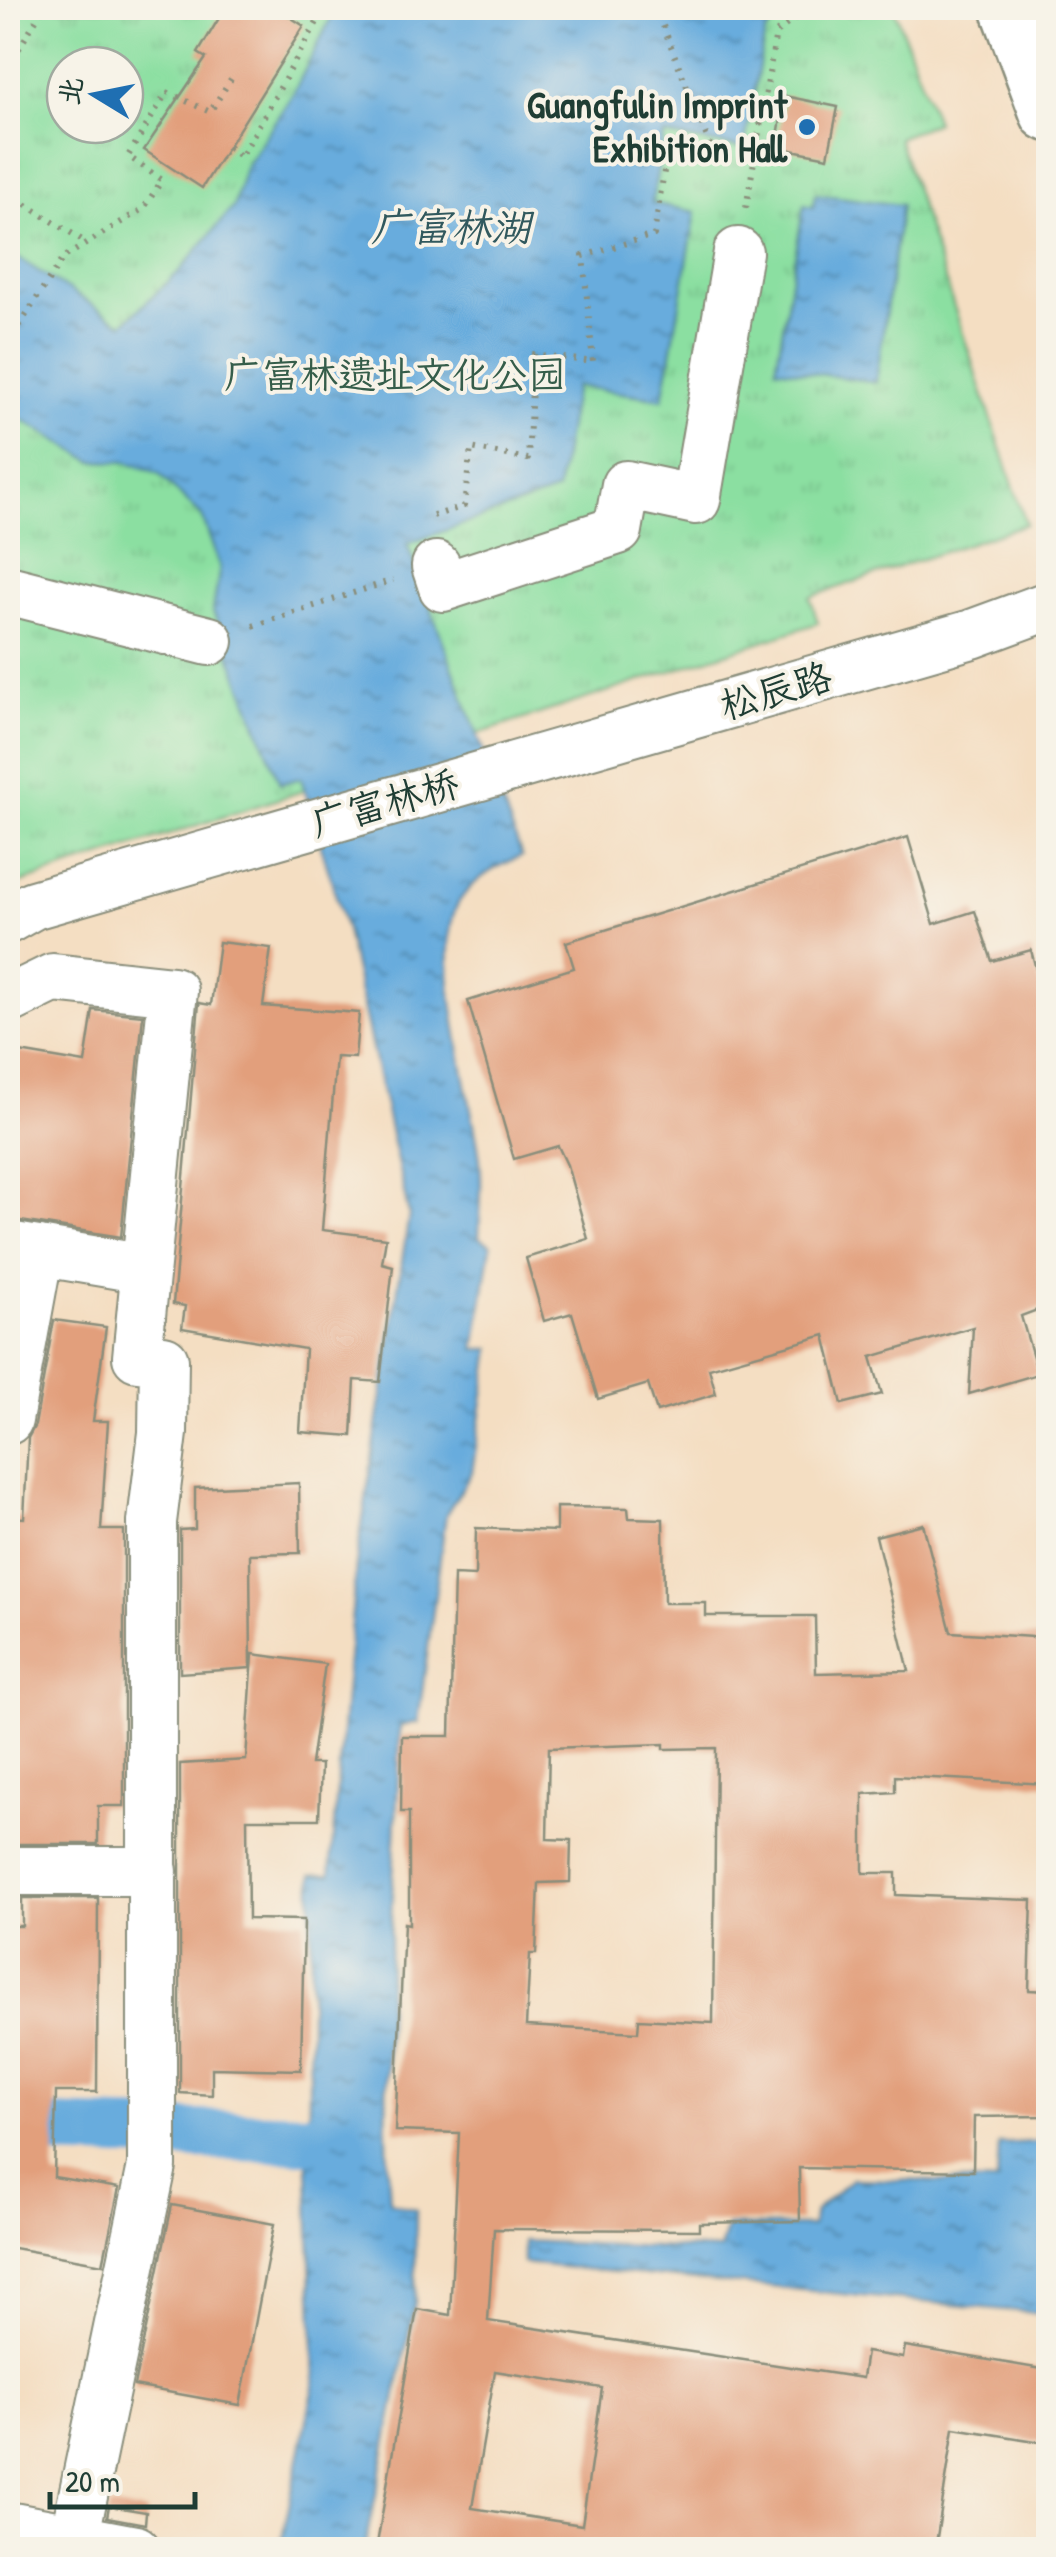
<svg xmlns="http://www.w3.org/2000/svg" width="1056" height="2557" font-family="'Patrick Hand','LXGW WenKai TC',sans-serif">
  <defs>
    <pattern id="park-tufts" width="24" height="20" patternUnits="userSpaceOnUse" patternTransform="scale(2.5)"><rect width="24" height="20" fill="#8bdfa1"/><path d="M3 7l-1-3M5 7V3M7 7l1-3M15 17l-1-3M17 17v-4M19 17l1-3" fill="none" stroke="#78c08b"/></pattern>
    <pattern id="water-ripples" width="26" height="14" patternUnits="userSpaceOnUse" patternTransform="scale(2.5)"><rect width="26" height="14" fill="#67acdd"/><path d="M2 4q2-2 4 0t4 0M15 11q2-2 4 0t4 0" fill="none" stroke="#548db4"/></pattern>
  </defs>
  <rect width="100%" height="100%" fill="#f7f3e8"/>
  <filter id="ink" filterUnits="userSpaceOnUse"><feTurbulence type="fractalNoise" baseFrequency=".01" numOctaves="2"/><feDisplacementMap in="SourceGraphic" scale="20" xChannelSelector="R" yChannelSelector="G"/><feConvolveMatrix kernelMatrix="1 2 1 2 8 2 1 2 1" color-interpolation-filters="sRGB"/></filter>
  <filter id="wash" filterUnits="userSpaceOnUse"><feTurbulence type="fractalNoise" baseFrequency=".0048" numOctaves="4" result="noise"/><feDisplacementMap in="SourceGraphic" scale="40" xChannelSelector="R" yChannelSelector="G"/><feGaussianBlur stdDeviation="2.25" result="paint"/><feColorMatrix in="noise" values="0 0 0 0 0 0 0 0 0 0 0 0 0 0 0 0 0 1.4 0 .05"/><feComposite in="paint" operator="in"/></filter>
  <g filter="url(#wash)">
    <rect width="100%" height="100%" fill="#f4dec2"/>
    <!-- park -->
    <path fill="url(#park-tufts)" stroke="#558e6a" stroke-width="2.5" fill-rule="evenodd" d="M 8,8 L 894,8 L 936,122 L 898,138 L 1026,524 L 810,597 L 818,623 L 8,887 ZM 65,65 L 125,65 L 125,125 L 65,125 Z"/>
    <!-- water -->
    <g fill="url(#water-ripples)" stroke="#437488" stroke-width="2.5">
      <path d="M 336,8 L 787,8 L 765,33 L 744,148 L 664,135 L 652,203 L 696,212 L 663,399 L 575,386 L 557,491 L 407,544 L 522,856 C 497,866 476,877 460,900 C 429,946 471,1096 479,1152 C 483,1179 480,1209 479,1237 L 491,1245 L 475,1349 L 491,1349 L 472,1472 L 446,1514 L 418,1722 L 400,1726 C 395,1885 379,2043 390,2202 L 416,2210 L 415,2302 L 365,2549 L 280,2549 L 315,2382 L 308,2168 L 312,1875 L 330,1874 L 356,1565 L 409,1215 L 346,930 L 301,778 L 280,784 L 213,611 L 220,567 L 202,516 L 158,473 L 127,462 L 92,461 L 8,411 L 8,252 L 123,324 L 180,271 L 234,206 L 245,168 L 294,92 Z"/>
      <path d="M 815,194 L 901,205 L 876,382 L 776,368 L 804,205 L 813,207 Z"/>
      <path d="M 1048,2141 L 1048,2314 L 523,2263 L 523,2241 L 720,2250 L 727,2226 L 812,2226 L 815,2211 L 852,2179 L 997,2183 L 999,2144 Z"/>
    </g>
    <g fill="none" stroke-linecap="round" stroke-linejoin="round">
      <!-- canal -->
      <path stroke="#67acdd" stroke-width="50" d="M 8,2130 L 309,2138"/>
    </g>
    <g id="blocks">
      <!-- building -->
      <g fill="#e29f7c" fill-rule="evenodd">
        <path d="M 225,8 L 276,8 L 304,26 L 202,188 L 144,150 L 206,58 L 198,53 Z"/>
        <path d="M 785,96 L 838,107 L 828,157 L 776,147 Z"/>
        <path d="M 908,837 L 934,924 L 975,911 L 992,961 L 1031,950 L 1040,985 L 1048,982 L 1048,1306 L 1021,1316 L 1038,1374 L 969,1394 L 973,1327 L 871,1357 L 882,1394 L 842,1404 L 825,1335 L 709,1368 L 716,1394 L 657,1412 L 648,1384 L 598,1399 L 572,1313 L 544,1321 L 526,1258 L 588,1239 L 567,1165 L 558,1146 L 514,1159 L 468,1001 L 574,968 L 566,942 Z"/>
        <path d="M 219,942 L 271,948 L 263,1006 L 359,1013 L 355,1058 L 336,1057 L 322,1230 L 386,1238 L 382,1263 L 393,1266 L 380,1382 L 355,1380 L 352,1436 L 300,1432 L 305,1349 L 182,1328 L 185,1306 L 173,1304 L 199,1003 L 211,1005 Z"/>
        <path d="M 93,1010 L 143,1015 L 121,1237 L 8,1219 L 8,1050 L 85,1063 Z"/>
        <path d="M 54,1320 L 106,1327 L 93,1421 L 108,1421 L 101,1530 L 124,1530 L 124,1806 L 98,1806 L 98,1844 L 8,1844 L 8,1517 L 24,1518 L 28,1438 L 35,1425 Z"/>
        <path d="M 299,1483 L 300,1553 L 250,1554 L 251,1668 L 180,1673 L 180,1530 L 195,1529 L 195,1488 Z"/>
        <path d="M 556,1507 L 628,1508 L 629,1518 L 663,1519 L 664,1603 L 706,1603 L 706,1616 L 815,1616 L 816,1673 L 909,1671 L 876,1536 L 923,1524 L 951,1632 L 1048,1638 L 1048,1784 L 895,1776 L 895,1792 L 863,1794 L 863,1873 L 896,1873 L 896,1895 L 1032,1900 L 1029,1990 L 1048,1991 L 1048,2116 L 974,2117 L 973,2171 L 799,2168 L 800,2221 L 699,2223 L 699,2230 L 494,2229 L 488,2321 L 862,2378 L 866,2352 L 903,2358 L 905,2346 L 1048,2370 L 1048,2443 L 954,2428 L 935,2550 L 376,2550 L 417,2309 L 450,2315 L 459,2133 L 395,2131 L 404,1923 L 409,1924 L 409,1812 L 401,1812 L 402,1736 L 450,1736 L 454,1575 L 475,1576 L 476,1528 L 556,1531 ZM 664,1744 L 664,1749 L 716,1748 L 713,2023 L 639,2019 L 638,2032 L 526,2026 L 530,1954 L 536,1954 L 539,1883 L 570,1882 L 571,1840 L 547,1839 L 549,1748 ZM 495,2371 L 602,2388 L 582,2525 L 472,2508 Z"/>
        <path d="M 253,1654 L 325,1664 L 311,1764 L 321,1764 L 319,1819 L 247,1819 L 248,1919 L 304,1920 L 301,2070 L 212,2068 L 212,2095 L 180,2093 L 180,1764 L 246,1760 Z"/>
        <path d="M 22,1898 L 98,1898 L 97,2092 L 56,2092 L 54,2177 L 119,2188 L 103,2264 L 8,2247 L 8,1926 L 22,1926 Z"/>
        <path d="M 172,2205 L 274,2224 L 240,2405 L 134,2386 Z"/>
        <path d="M 109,2506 L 146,2512 L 145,2524 L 107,2517 Z"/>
      </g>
    </g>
  </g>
  <g filter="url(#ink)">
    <use href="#blocks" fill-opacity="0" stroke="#8a8e7b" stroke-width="2.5"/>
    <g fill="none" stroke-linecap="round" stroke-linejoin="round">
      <!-- minor casing -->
      <g stroke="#8a8e7b" stroke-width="52">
        <g id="minor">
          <path d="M 436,566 L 443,587 L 618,530 L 626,485 L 696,500 L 738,252"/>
          <path d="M 8,590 L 209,641"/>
          <path d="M 8,919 L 33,905 L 972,634 L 1048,606"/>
          <path d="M 8,1000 L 53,978 L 173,991 L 137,1357 L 164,1360 L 163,1433 L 152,1522 L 152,2166 L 74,2539"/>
          <path d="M 8,1246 L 145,1269"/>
          <path d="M 8,1420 L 39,1251"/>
          <path d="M 8,1871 L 153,1871"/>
          <path d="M 8,2526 L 136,2550"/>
        </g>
      </g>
      <!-- major casing -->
      <g stroke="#8a8e7b" stroke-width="60">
        <path id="major" d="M 1009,8 L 1048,113"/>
      </g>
      <!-- path -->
      <g stroke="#8a8e7b" stroke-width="6" stroke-dasharray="2.5 8" stroke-linecap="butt">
        <path d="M 8,67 L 43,8"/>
        <path d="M 228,147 L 241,157 L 325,8"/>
        <path d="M 8,193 L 87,243"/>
        <path d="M 746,208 L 776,33 L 808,8"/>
        <path d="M 8,343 L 63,258 L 144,208 L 162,180 L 128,156 L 167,92 L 210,112 L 234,74"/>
        <path d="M 433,516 L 464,506 L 471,448 L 528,459 L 534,354 L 593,362 L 583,256 L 654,235 L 665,165 L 712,150 L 656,8"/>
        <path d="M 253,626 L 393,580"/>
      </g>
      <!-- minor -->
      <use href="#minor" stroke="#fff" stroke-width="48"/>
      <!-- major -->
      <use href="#major" stroke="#fff" stroke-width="55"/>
    </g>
  </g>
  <!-- markers -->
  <circle fill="#1f6fb2" stroke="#f7f3e8" stroke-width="4" cx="807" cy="127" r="10"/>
  <g text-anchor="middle" stroke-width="8" stroke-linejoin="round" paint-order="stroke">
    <!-- poi labels -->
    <g font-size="38" font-weight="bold" fill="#1f3d34" stroke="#f7f3e8" text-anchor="end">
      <text x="787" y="118">Guangfulin Imprint<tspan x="787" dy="44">Exhibition Hall</tspan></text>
    </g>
    <!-- park labels -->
    <g font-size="38" fill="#355d4a" stroke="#f7f3e8">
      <text x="395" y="388">广富林遗址文化公园</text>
    </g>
    <!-- street labels -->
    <g font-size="38" fill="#1f3d34" stroke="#f7f3e8">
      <text transform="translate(776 691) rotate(-16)" y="13">松辰路</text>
      <text transform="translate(385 803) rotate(-16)" y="13">广富林桥</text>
    </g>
    <!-- water labels -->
    <g font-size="40" font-style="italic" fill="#31595e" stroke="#f7f3e8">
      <text x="451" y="241">广富林湖</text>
    </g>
  </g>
  <!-- margin -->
  <rect width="1056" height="2557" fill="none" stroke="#f7f3e8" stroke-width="40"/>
  <!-- north arrow -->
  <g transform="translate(95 95) rotate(280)"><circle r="48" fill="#f7f3e8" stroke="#a1aaa0" stroke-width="2.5"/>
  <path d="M0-8L18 38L0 25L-18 38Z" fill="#1f6fb2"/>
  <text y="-15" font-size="28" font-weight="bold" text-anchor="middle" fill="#1f3d34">北</text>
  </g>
  <!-- scale -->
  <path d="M50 2492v15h145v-15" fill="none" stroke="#1f3d34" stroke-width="5"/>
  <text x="65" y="2492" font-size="30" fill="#1f3d34" stroke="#f7f3e8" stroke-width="8" paint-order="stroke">20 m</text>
</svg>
